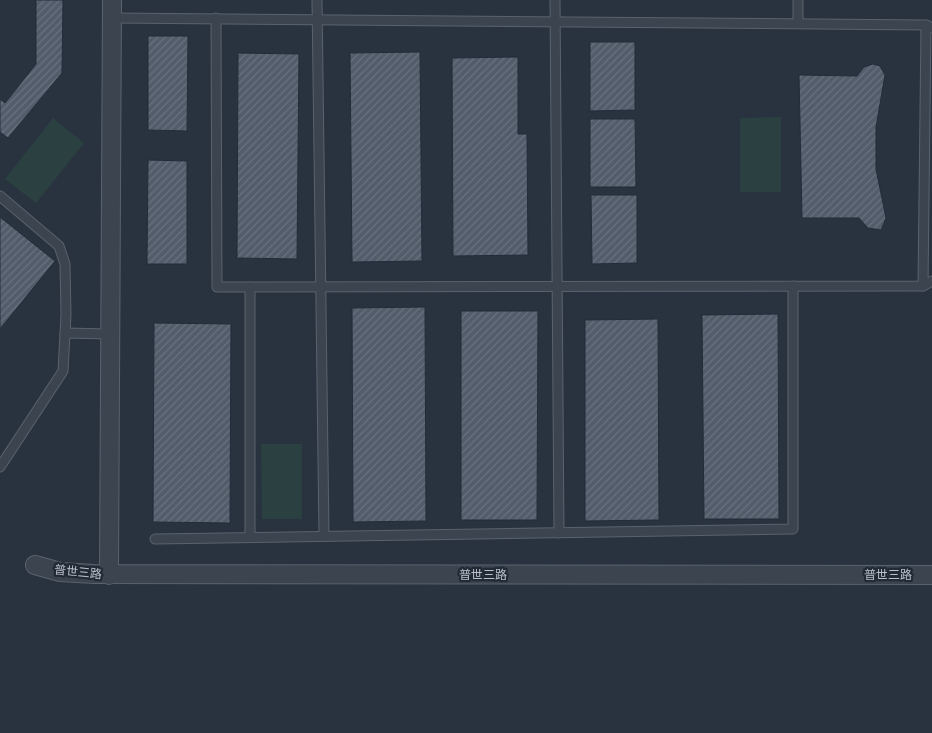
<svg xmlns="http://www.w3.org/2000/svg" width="932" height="733" font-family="'Noto Sans','Noto Sans SC',sans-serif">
  <defs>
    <pattern id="building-hatch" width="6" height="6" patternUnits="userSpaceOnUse" patternTransform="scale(1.25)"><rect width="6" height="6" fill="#525c6a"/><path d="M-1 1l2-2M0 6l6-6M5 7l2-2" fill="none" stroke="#69727e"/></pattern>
  </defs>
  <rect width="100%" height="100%" fill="#28333f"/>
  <!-- green -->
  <g fill="#2b4041">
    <path d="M 781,117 L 781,192 L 740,192 L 740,118 Z"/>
    <path d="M 53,118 L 84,143 L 36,203 L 5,179 Z"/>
    <path d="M 261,444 L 302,444 L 302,519 L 262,519 Z"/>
  </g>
  <!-- building -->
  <g fill="url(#building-hatch)" stroke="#232c37">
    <path d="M 36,0 L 63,0 L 62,73 L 8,138 L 0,132 L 0,99 L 5,103 L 36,64 Z"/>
    <path d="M 148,36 L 188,36 L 187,131 L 148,130 Z"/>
    <path d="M 590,42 L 635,42 L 635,110 L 590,111 Z"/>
    <path d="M 420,52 L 422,261 L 352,262 L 350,53 Z"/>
    <path d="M 238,53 L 299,54 L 297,259 L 237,258 Z"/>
    <path d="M 518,57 L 518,134 L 527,134 L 528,255 L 453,256 L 452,58 Z"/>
    <path d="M 873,64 L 880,66 L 885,75 L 876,127 L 876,169 L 886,218 L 881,230 L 868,228 L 859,218 L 802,218 L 799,75 L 857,76 L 864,67 Z"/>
    <path d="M 590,119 L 635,119 L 636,187 L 590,187 Z"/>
    <path d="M 148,160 L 187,161 L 187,264 L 147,264 Z"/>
    <path d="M 591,195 L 637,195 L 637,263 L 592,264 Z"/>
    <path d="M 0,217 L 55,261 L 0,329 Z"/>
    <path d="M 425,307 L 426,521 L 353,522 L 352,308 Z"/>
    <path d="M 461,311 L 538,311 L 537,520 L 461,520 Z"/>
    <path d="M 778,314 L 779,519 L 704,519 L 702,315 Z"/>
    <path d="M 658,319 L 659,520 L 585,521 L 585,320 Z"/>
    <path d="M 154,323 L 231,324 L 230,523 L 153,522 Z"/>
  </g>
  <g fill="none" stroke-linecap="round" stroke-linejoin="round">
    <!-- lane casing -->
    <g stroke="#5a636d" stroke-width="11">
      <g id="lane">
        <path d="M 317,0 L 324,536"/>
        <path d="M 555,0 L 559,533"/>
        <path d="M 798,0 L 798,23"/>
        <path d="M 112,18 L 926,25 L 932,28"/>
        <path d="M 216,18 L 217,287 L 923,286 L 932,281"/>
        <path d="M 0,196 L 59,246 L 65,264 L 66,315 L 63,371 L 0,467"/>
        <path d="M 923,286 L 926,25"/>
        <path d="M 250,287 L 250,537"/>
        <path d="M 65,333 L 110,334"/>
        <path d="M 155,539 L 793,529 L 793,286"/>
      </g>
    </g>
    <!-- street casing -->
    <g stroke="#5a636d" stroke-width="20">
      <g id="street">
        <path d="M 35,565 L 60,572 L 94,574 L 932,575"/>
        <path d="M 109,575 L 112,0"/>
      </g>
    </g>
    <!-- lane -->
    <use href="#lane" stroke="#3c454f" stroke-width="9"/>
    <!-- street -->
    <use href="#street" stroke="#3c454f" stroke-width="18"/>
  </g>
  <g text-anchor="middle" stroke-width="4.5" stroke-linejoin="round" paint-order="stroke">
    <!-- street labels -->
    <g font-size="12" fill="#b9c0ca" stroke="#212a35">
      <text transform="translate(78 572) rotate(6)" y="4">普世三路</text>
      <text x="483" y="579">普世三路</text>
      <text x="888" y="579">普世三路</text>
    </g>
  </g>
</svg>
